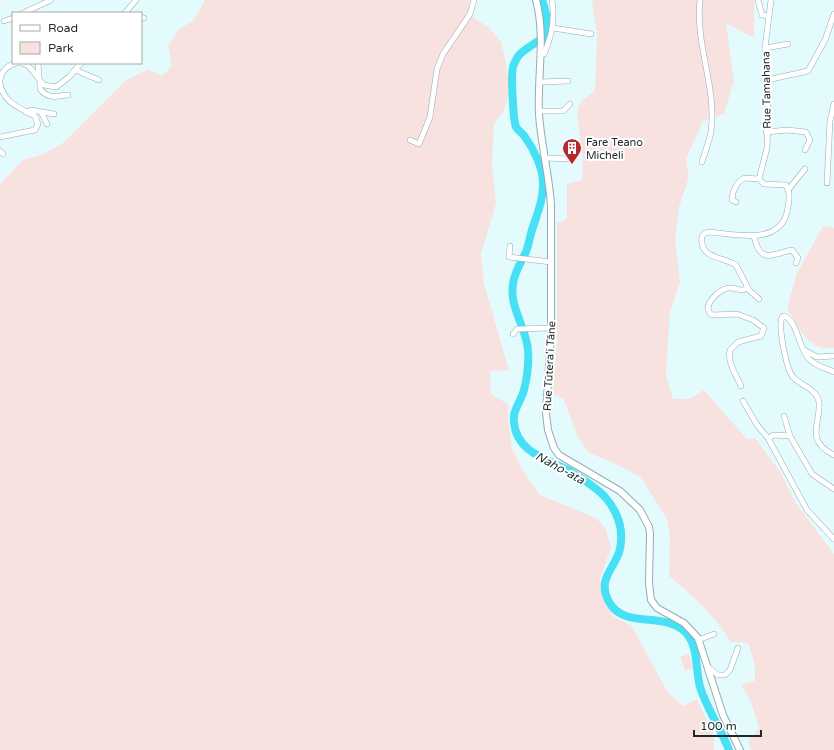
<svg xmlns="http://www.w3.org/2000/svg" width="834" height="750" font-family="'Varela Round',sans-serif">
  <rect width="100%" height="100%" fill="#e4fbfe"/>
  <!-- green -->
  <g fill="#f8e2e0">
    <path d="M 205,0 L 469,0 L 470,15 L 489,28 L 501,42 L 506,62 L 510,92 L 503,113 L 494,124 L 492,164 L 496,203 L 481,254 L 484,284 L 509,370 L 490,371 L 491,394 L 508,404 L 508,421 L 512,448 L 526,476 L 540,495 L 596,518 L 606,529 L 611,548 L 600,578 L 603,598 L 614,617 L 631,625 L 667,691 L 683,706 L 697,699 L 714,736 L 714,750 L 0,750 L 0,184 L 24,159 L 39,156 L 63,143 L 125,81 L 148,69 L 162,76 L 172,66 L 168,47 L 179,29 L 193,21 Z"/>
    <path d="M 592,0 L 754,0 L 754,38 L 726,23 L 734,81 L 724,114 L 703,121 L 686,159 L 689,177 L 679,207 L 675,239 L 680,282 L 670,312 L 666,375 L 673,399 L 689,399 L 704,390 L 747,439 L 755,438 L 781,473 L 795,502 L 834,554 L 834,750 L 751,750 L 748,742 L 759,728 L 751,702 L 741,684 L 755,681 L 755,665 L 748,643 L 731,642 C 715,615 692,595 669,576 L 670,538 L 667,519 L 641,478 L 616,464 L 589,453 L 578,437 L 563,398 L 553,394 L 557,339 L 557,223 L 567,219 L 567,184 L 582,180 L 583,162 L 577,114 L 580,103 L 595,90 L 597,35 Z"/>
    <path d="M 823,226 L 834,228 L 834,348 C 808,353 798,325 787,308 L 797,273 Z"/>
    <path d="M 689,654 L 694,668 L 685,671 L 680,657 Z"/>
  </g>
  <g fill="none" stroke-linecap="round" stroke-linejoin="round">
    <!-- river -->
    <path stroke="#48e0f5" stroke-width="8" d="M 542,0 C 546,11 550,27 544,37 C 536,43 526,48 519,55 C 517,58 514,63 513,67 C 511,74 513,120 516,127 C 518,131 523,133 525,137 C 533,148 542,166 543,181 C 544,197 538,212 533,227 C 530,235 529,244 526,252 C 521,262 514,273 513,284 C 509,308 527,328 528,351 C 529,364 527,378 524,390 C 521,402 512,410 514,423 C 517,453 548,459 570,471 C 582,479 595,486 605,497 C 618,512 624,529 620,549 C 616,568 596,578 609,602 C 624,629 661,612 683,630 C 699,643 695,668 700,687 C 707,709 721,729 729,750"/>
    <!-- minor casing -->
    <g stroke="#93adb2" stroke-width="6">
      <g id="minor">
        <path d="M 700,0 C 695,45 717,87 711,132 C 709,142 705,152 702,162"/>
        <path d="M 758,0 L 762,15 L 768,16"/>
        <path d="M 23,13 L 51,0"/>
        <path d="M 125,13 L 136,0"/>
        <path d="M 141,17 L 144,18"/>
        <path d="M 4,21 L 13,18"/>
        <path d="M 553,28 L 591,34"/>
        <path d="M 765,48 L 788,44"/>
        <path d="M 540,55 L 544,54 C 552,35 555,20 552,0"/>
        <path d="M 38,63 L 39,78"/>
        <path d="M 75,70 L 99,80"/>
        <path d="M 0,80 C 1,74 5,68 11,65 C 29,56 34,76 44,85 L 56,87 L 69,77 L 81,63"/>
        <path d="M 767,80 L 808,71 L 825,40 L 834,14"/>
        <path d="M 40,81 L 40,89 C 49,100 56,96 68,95"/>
        <path d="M 540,82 L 568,81"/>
        <path d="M 0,83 C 3,103 20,108 35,116 L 38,124 L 35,130 L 0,137"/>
        <path d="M 539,111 L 563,111 L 570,104"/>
        <path d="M 26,112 L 31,110 L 54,114"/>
        <path d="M 41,112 L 47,124"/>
        <path d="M 766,132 L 787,130 L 806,132 L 810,140 L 805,150"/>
        <path d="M 410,140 L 419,144 L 430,117 L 437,69 L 443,54 L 470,14 L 474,0"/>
        <path d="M 0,151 L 3,154"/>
        <path d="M 545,158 L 569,159"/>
        <path d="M 759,179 L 767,148 L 768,116 L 765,48 L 771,0"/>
        <path d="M 827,183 L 830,121 L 834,104"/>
        <path d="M 788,190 L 805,169"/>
        <path d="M 736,202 L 732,200 C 732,191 737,182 744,178 L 759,179 L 764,184 L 786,185 C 791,194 789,202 787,212 C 779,246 734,234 710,232 L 705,233 L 702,236 C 699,259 721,256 736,265 L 749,290 L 759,299"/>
        <path d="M 754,236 C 760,265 772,254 792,250 L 798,258 L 796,263"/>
        <path d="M 510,246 L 509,257 L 551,262"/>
        <path d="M 513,334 L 517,329 L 551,328"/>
        <path d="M 804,350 L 817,357 L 834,356"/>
        <path d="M 834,372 C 826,368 815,366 809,359 C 799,349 797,320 784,316 L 782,317 C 778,327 786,368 793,377 C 800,385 817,389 819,402 C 821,424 804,440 834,455"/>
        <path d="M 741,386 C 736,375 727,362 730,350 L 738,342 L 761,336 L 764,328 L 753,320 L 737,314 L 712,315 L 709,312 L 708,307 C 710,299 721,288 730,288 C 735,288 739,290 743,290 L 748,288"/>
        <path d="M 743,401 L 757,425 L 768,438"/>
        <path d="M 784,416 L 790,436"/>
        <path d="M 834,489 L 812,474 L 790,436 L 774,435 L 768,438 L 807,510 L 834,539"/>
        <path d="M 698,640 L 714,634"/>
        <path d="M 708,667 L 718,675 L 725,675 L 730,670 L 738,648"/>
      </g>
    </g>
    <!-- tertiary casing -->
    <g stroke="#93adb2" stroke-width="8">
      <path id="tertiary" d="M 536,0 C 546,37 537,76 539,114 C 541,144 549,174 551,205 L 551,334 L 546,413 L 548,430 L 554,448 L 559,455 L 620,491 L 640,510 L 649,527 L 650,534 L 649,583 L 651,600 L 657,608 L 684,623 L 698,638 L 723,715 L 740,750"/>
    </g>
    <!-- minor -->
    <use href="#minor" stroke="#fff" stroke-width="5"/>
    <!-- tertiary -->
    <use href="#tertiary" stroke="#fff" stroke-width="6"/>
  </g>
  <!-- icons -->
  <defs>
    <g id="building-pin" transform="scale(1)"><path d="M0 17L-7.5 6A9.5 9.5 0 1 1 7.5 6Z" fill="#b9292c" stroke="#fff"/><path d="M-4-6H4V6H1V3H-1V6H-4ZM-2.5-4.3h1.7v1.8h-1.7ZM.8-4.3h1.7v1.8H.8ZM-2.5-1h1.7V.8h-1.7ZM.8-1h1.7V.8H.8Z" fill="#fff"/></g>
  </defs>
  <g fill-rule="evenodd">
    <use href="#building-pin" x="572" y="148"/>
  </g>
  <g text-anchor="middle" stroke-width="4" stroke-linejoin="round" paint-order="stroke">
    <!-- street labels -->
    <g font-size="11" fill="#1d282a" stroke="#fff">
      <text transform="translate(766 90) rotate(-91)" y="4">Rue Tamahana</text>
      <text transform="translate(549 366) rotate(-87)" y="4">Rue Tūtera'i Tāne</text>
    </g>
    <!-- poi labels -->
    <g font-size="11" fill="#1d282a" stroke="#fff" text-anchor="start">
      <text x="586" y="146">Fare Teano<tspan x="586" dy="13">Micheli</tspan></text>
    </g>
    <!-- water labels -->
    <g font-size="12" font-style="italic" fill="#1e373b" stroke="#fff">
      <text transform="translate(560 468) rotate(29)" y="4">Naho-ata</text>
    </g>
  </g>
  <!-- legend -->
  <rect x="12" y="12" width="130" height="52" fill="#ffffff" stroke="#a5a9aa"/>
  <rect x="20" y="25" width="20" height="6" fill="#ffffff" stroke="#a5a9aa"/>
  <text x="48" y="32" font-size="12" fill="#1d282a">Road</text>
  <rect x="20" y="42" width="20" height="12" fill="#f8e2e0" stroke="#a5a9aa"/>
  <text x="48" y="52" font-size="12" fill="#1d282a">Park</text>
  <!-- scale -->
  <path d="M694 730v6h67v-6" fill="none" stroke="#1d282a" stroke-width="2"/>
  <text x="700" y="730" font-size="12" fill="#1d282a" stroke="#ffffff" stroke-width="3" paint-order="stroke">100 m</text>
</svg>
